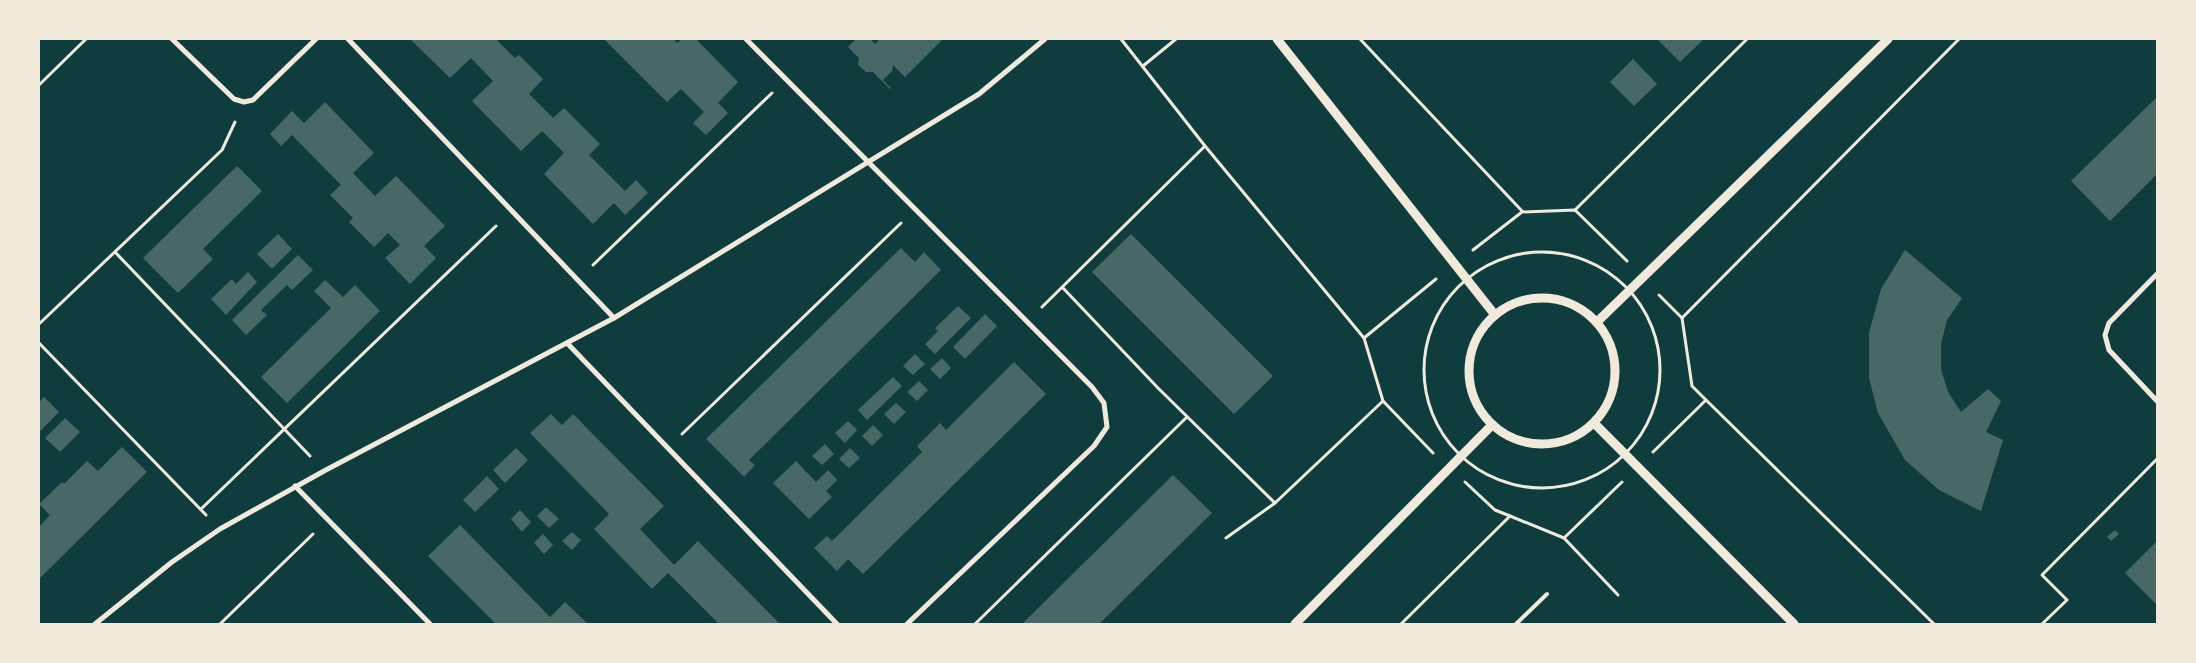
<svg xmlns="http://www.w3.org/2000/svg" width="2196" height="663" font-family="'Open Sans',sans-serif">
  <rect width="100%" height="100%" fill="#0f3d3e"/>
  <!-- building -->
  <g fill="#486865">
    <path d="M 410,39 L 496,39 L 515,58 L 519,55 L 543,79 L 529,94 L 553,118 L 564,108 L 600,144 L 589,155 L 625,191 L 636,180 L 648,193 L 625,215 L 614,203 L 593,224 L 544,174 L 564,153 L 542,131 L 521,151 L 472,101 L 493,81 L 471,58 L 450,78 Z"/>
    <path d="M 604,39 L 673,39 L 677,43 L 682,39 L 696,39 L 738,82 L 718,103 L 728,113 L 706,135 L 693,123 L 704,112 L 681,89 L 667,102 Z"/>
    <path d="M 856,39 L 870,39 L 875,44 L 880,39 L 943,39 L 905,77 L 893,65 L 892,71 L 883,80 L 891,88 L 890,89 L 873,72 L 866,72 L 858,65 L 859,58 L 848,47 Z"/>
    <path d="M 1657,39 L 1704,39 L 1680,62 Z"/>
    <path d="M 1633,59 L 1657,84 L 1634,106 L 1610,82 Z"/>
    <path d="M 2157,97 L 2157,174 L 2110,221 L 2071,181 Z"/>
    <path d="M 325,102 L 374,153 L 353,173 L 375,196 L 396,176 L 445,226 L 424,246 L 436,258 L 410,284 L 385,258 L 400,245 L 388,233 L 374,247 L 349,222 L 353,218 L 330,195 L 341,185 L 292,135 L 281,146 L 270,134 L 292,111 L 304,123 Z"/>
    <path d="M 237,166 L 262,191 L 203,249 L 213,259 L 178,293 L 143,258 Z"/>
    <path d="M 278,234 L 292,249 L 272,269 L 257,254 Z"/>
    <path d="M 1131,234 L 1273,376 L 1234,414 L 1092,272 Z"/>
    <path d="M 901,248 L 915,262 L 924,252 L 941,270 L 749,460 L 755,465 L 744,477 L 706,439 Z"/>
    <path d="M 1905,250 L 1962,298 L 1947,320 L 1941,344 L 1941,369 L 1948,392 L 1961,412 L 1988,389 L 2001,401 L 1986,432 L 2003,440 L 1981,511 L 1939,490 L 1905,460 L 1878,413 L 1869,378 L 1869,333 L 1881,289 Z"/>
    <path d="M 298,255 L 313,270 L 292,290 L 287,285 L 261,310 L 267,315 L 246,335 L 232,320 Z"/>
    <path d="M 248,272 L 257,282 L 226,315 L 211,299 L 232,279 L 236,284 Z"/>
    <path d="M 325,280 L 343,297 L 355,285 L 380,311 L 287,403 L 261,377 L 331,308 L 314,291 Z"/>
    <path d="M 958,306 L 971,318 L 935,354 L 925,344 L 938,331 L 935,328 Z"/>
    <path d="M 985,314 L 997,326 L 965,359 L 953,347 Z"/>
    <path d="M 915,354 L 925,364 L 913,375 L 903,366 Z"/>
    <path d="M 942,358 L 951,368 L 940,379 L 930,369 Z"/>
    <path d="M 1014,362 L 1046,394 L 863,574 L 848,559 L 837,571 L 814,548 L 827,536 L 832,541 L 922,452 L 917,446 L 940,423 L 946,430 Z"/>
    <path d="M 893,377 L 902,386 L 867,420 L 858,410 Z"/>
    <path d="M 919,381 L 928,390 L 917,401 L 907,392 Z"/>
    <path d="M 44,397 L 59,412 L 39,432 L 39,402 Z"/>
    <path d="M 896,403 L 906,412 L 894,424 L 884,414 Z"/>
    <path d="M 551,414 L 562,425 L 573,414 L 664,506 L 640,529 L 674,565 L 698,541 L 780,624 L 719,624 L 668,573 L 652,589 L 594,529 L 609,514 L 530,433 Z"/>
    <path d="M 65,418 L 80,432 L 60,452 L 45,438 Z"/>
    <path d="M 848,421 L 857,430 L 845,443 L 835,433 Z"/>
    <path d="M 873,425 L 883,435 L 872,446 L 862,436 Z"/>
    <path d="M 825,444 L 834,454 L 822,465 L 812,456 Z"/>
    <path d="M 122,447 L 147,472 L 39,579 L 39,527 L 50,515 L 39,504 L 62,482 L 64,484 L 87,461 L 98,471 Z"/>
    <path d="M 516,448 L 528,460 L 505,483 L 493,470 Z"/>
    <path d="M 850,448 L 860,458 L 849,468 L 839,459 Z"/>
    <path d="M 796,461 L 816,482 L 828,470 L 837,480 L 826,491 L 832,497 L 809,519 L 773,483 Z"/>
    <path d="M 1173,475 L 1212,513 L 1099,624 L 1022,624 Z"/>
    <path d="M 487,476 L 499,489 L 475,512 L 463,500 Z"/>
    <path d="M 546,507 L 559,519 L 549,528 L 537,516 Z"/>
    <path d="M 520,510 L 531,522 L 522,532 L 511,519 Z"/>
    <path d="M 460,525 L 550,617 L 565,602 L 588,624 L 496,624 L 428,556 Z"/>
    <path d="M 2115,530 L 2119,534 L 2111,541 L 2107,537 Z"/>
    <path d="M 572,532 L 581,540 L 572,550 L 562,541 Z"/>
    <path d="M 543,534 L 553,545 L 544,554 L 534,543 Z"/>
    <path d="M 2157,541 L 2157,605 L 2125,573 Z"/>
  </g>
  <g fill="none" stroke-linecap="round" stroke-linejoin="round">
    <!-- path -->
    <g stroke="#f1e9da" stroke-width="3">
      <path d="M 1121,39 L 1205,146 L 1364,338"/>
      <path d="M 1360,39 L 1522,211"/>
      <path d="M 1143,66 L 1176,39"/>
      <path d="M 39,85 L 86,39"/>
      <path d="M 1575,210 L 1747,39"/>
      <path d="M 1473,250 L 1522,212 L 1575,210 L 1627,261"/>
      <path d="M 115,252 L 310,456"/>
      <circle cx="1542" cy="370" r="118"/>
      <path d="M 593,265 L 772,93"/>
      <path d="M 1063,288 L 1158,388 L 1275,503 L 1383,401 L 1433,453"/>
      <path d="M 1659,295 L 1682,318"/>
      <path d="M 1042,307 L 1205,146"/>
      <path d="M 39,324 L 222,150 L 235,122"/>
      <path d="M 39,343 L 206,515"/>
      <path d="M 1706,400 L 1934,624"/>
      <path d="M 1383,401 L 1364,338 L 1436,279"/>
      <path d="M 682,434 L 901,223"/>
      <path d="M 1653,452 L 1706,400 L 1692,386 L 1682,318 L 1959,39"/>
      <path d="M 1465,482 L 1495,510 L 1510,516"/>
      <path d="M 201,509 L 496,226"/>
      <path d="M 1226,538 L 1275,503"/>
      <path d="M 1564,538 L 1618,595"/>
      <path d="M 220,624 L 313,534"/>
      <path d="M 975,624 L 1187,417"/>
      <path d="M 1401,624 L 1510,516 L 1564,538 L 1622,482"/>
      <path d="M 2042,624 L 2067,600 L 2042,575 L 2157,459"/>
    </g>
    <!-- service -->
    <path stroke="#f1e9da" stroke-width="4" d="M 1516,624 L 1547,594"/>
    <!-- minor -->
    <g stroke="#f1e9da" stroke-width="5">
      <path d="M 172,39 L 234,99 L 244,102 L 253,100 L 316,39"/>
      <path d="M 348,39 L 614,318"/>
      <path d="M 746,39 L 1092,387 L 1104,403 L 1107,427 L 1094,446 L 907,624"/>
      <path d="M 2157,274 L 2109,323 L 2105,335 L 2109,350 L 2157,401"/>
      <path d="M 567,343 L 837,624"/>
      <path d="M 295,486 L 430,624"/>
      <path d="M 95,624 L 172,562 L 220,529 L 324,471 L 614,318 L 979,94 L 1045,39"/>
    </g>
    <!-- tertiary -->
    <g stroke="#f1e9da" stroke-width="9">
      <path d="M 1277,39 L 1495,315"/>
      <circle cx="1542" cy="371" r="73"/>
      <path d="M 1597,322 L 1888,39"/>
      <path d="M 1594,423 L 1794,624"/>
      <path d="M 1295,624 L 1492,425"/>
    </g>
  </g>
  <!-- border -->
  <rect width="2196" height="663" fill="none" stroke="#f1e9da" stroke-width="80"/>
</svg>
